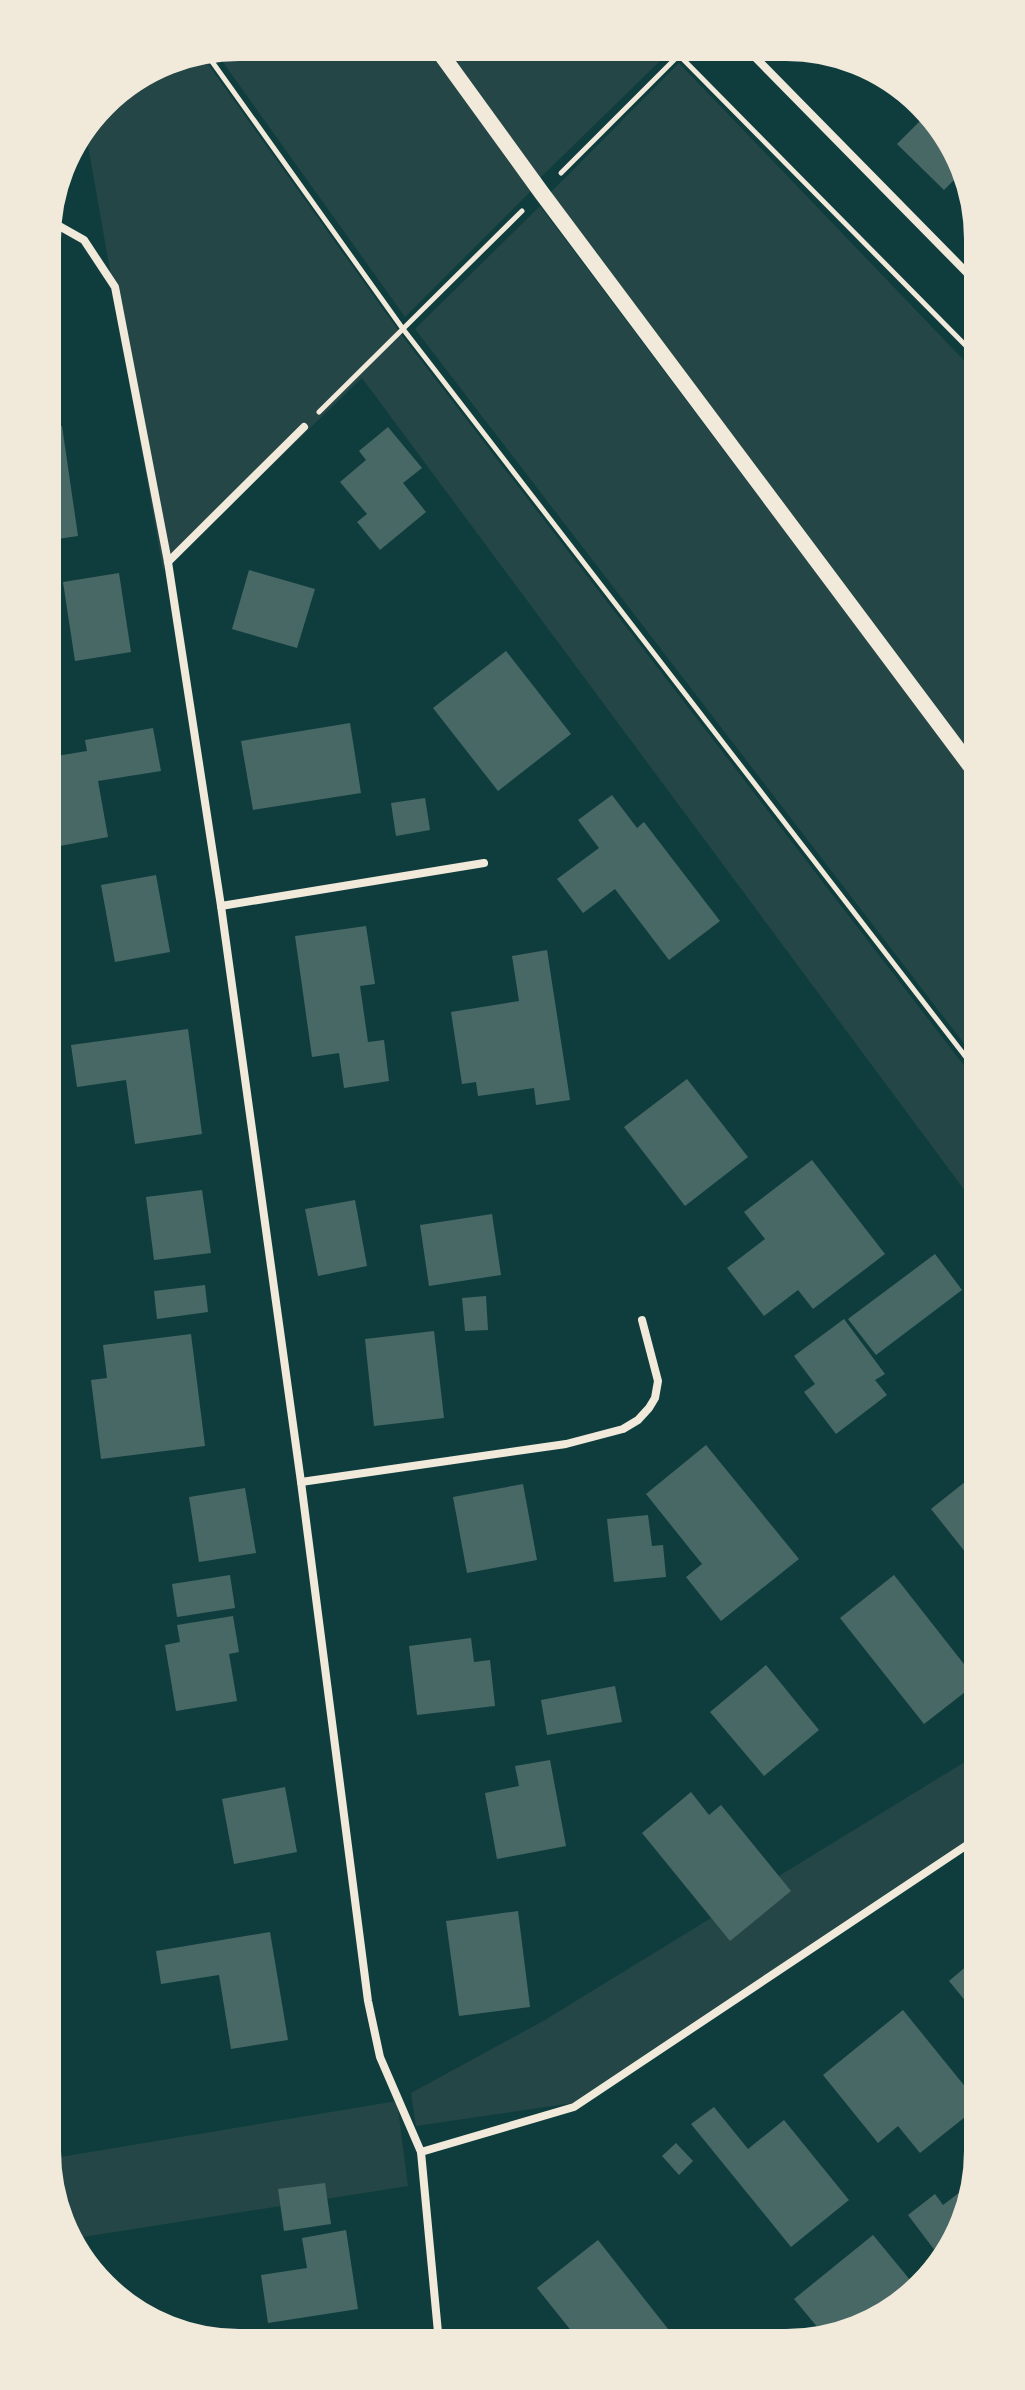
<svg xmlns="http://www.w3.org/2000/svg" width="1025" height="2390" font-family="'Fira Sans',sans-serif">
  <rect width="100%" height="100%" fill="#0f3d3e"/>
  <!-- green -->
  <g fill="#244646">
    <path d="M 239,42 L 425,43 L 531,191 L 405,317 L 212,47 Z"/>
    <path d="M 442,43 L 657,45 L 666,55 L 540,178 Z"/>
    <path d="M 198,50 L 403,337 L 979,1085 L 980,1211 L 362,378 L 364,376 L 163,570 L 84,123 L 109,91 L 164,57 Z"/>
    <path d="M 679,63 L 977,374 L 978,763 L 550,193 Z"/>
    <path d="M 540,206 L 978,788 L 979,1063 L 415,329 Z"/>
    <path d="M 981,1752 L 982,1830 L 573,2103 L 416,2126 L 411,2093 L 545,2020 Z"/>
    <path d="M 397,2101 L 408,2186 L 70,2239 L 49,2202 L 48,2159 Z"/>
  </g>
  <!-- building -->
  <g fill="#486865">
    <path d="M 931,110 L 965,169 L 944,190 L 897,144 Z"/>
    <path d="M 62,426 L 78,536 L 43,541 L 43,429 Z"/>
    <path d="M 388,427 L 422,468 L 403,483 L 426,512 L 380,550 L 357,522 L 367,514 L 340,482 L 366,460 L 359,451 Z"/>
    <path d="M 249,570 L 315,589 L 297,648 L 232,629 Z"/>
    <path d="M 119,573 L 131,652 L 75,661 L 63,582 Z"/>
    <path d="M 506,651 L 571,734 L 498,791 L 433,708 Z"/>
    <path d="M 350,723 L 361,793 L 253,810 L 241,741 Z"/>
    <path d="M 153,728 L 161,771 L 98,781 L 108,837 L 49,848 L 44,821 L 44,758 L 87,751 L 85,740 Z"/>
    <path d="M 612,795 L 637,828 L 644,822 L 720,921 L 669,960 L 615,889 L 583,913 L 557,879 L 599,848 L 578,820 Z"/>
    <path d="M 425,798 L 430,830 L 396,836 L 391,803 Z"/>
    <path d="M 156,875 L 170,952 L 115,962 L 101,885 Z"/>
    <path d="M 366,926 L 375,984 L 360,986 L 368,1042 L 384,1040 L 389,1081 L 344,1088 L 339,1053 L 312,1057 L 295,936 Z"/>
    <path d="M 547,950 L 570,1100 L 536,1105 L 534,1088 L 478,1096 L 476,1082 L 462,1084 L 451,1012 L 519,1001 L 512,956 Z"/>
    <path d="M 188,1029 L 202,1134 L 135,1144 L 126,1080 L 77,1087 L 71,1045 Z"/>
    <path d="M 687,1079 L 748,1157 L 685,1206 L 624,1127 Z"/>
    <path d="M 812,1160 L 885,1254 L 813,1309 L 798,1290 L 764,1316 L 727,1268 L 765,1239 L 744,1212 Z"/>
    <path d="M 202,1190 L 211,1253 L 154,1260 L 146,1197 Z"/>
    <path d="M 355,1200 L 367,1266 L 318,1276 L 305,1209 Z"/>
    <path d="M 492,1214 L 501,1275 L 429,1286 L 420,1225 Z"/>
    <path d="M 935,1254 L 962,1290 L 876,1355 L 848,1319 Z"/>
    <path d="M 205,1285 L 208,1312 L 157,1319 L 154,1291 Z"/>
    <path d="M 486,1296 L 488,1330 L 465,1331 L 462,1298 Z"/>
    <path d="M 844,1319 L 885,1374 L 875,1380 L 887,1395 L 836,1434 L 804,1392 L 815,1384 L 794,1356 Z"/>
    <path d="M 434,1331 L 444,1418 L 374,1426 L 365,1339 Z"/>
    <path d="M 191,1334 L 205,1446 L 101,1459 L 91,1380 L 107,1378 L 103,1345 Z"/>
    <path d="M 706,1445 L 799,1559 L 721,1621 L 686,1577 L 702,1564 L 646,1494 Z"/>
    <path d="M 980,1470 L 981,1566 L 978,1568 L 931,1509 Z"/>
    <path d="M 523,1484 L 537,1560 L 467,1573 L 453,1497 Z"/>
    <path d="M 245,1488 L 256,1553 L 199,1562 L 189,1497 Z"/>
    <path d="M 648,1515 L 652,1546 L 663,1545 L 666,1577 L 614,1582 L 607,1519 Z"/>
    <path d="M 230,1575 L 235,1608 L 177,1617 L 172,1584 Z"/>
    <path d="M 894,1575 L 978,1682 L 924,1724 L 840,1618 Z"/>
    <path d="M 233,1616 L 239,1652 L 229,1654 L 237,1701 L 176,1711 L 165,1645 L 180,1642 L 177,1625 Z"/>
    <path d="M 471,1638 L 474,1662 L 490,1660 L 495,1706 L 417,1715 L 409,1646 Z"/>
    <path d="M 766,1665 L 819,1730 L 764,1776 L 710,1712 Z"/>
    <path d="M 615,1686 L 622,1722 L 547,1735 L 541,1700 Z"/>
    <path d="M 550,1760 L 566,1846 L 497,1859 L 485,1793 L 519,1786 L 515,1766 Z"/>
    <path d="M 285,1787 L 297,1852 L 234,1864 L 222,1799 Z"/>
    <path d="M 691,1792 L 709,1815 L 721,1805 L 791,1891 L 730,1941 L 642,1833 Z"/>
    <path d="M 518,1911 L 530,2007 L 459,2016 L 446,1921 Z"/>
    <path d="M 270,1932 L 288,2040 L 231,2049 L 219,1975 L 161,1984 L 156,1951 Z"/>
    <path d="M 982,1953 L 982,2021 L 949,1981 Z"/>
    <path d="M 903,2010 L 980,2105 L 920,2153 L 898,2126 L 878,2143 L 823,2075 Z"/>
    <path d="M 714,2107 L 748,2149 L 784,2120 L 849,2200 L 791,2247 L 691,2124 Z"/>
    <path d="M 676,2143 L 693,2161 L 679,2175 L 662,2156 Z"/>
    <path d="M 976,2180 L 945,2264 L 908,2215 L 935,2194 L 943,2205 Z"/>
    <path d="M 325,2183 L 331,2224 L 284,2231 L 278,2189 Z"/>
    <path d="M 346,2230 L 358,2309 L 268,2323 L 261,2275 L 307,2268 L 302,2238 Z"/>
    <path d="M 873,2235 L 920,2292 L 895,2315 L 837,2341 L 829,2341 L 794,2299 Z"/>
    <path d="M 598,2240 L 668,2329 L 651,2342 L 560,2343 L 573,2333 L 537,2288 Z"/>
  </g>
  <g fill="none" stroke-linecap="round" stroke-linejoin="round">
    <!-- path -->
    <g stroke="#f1e9da" stroke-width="5">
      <path d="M 669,45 L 977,357"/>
      <path d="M 203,49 L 403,329 L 979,1074"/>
      <path d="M 561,173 L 679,55"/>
      <path d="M 319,412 L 522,211"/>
    </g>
    <!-- minor -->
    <g stroke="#f1e9da" stroke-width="8">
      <path d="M 743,45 L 977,283"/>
      <path d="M 45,218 L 84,240 L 115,287 L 168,562 L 221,906 L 301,1482 L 368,2001 L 380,2057 L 421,2152 L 439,2343"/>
      <path d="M 168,562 L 304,427"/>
      <path d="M 221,906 L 484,863"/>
      <path d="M 301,1482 L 566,1444 L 623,1429 L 638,1420 L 649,1408 L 655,1398 L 658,1381 L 642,1320"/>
      <path d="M 421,2152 L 574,2107 L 982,1835"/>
    </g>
    <!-- secondary -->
    <path stroke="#f1e9da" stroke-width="16" d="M 433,43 L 541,192 L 978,776"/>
  </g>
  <!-- crop -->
  <path d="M0 0H1025V2390H0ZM239 56H786A183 183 0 0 1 969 239V2151A183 183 0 0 1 786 2334H239A183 183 0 0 1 56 2151V239A183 183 0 0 1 239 56Z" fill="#f1e9da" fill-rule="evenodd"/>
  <path fill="none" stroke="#f1e9da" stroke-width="10" d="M239 56H786A183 183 0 0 1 969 239V2151A183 183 0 0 1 786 2334H239A183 183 0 0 1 56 2151V239A183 183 0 0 1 239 56Z"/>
</svg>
